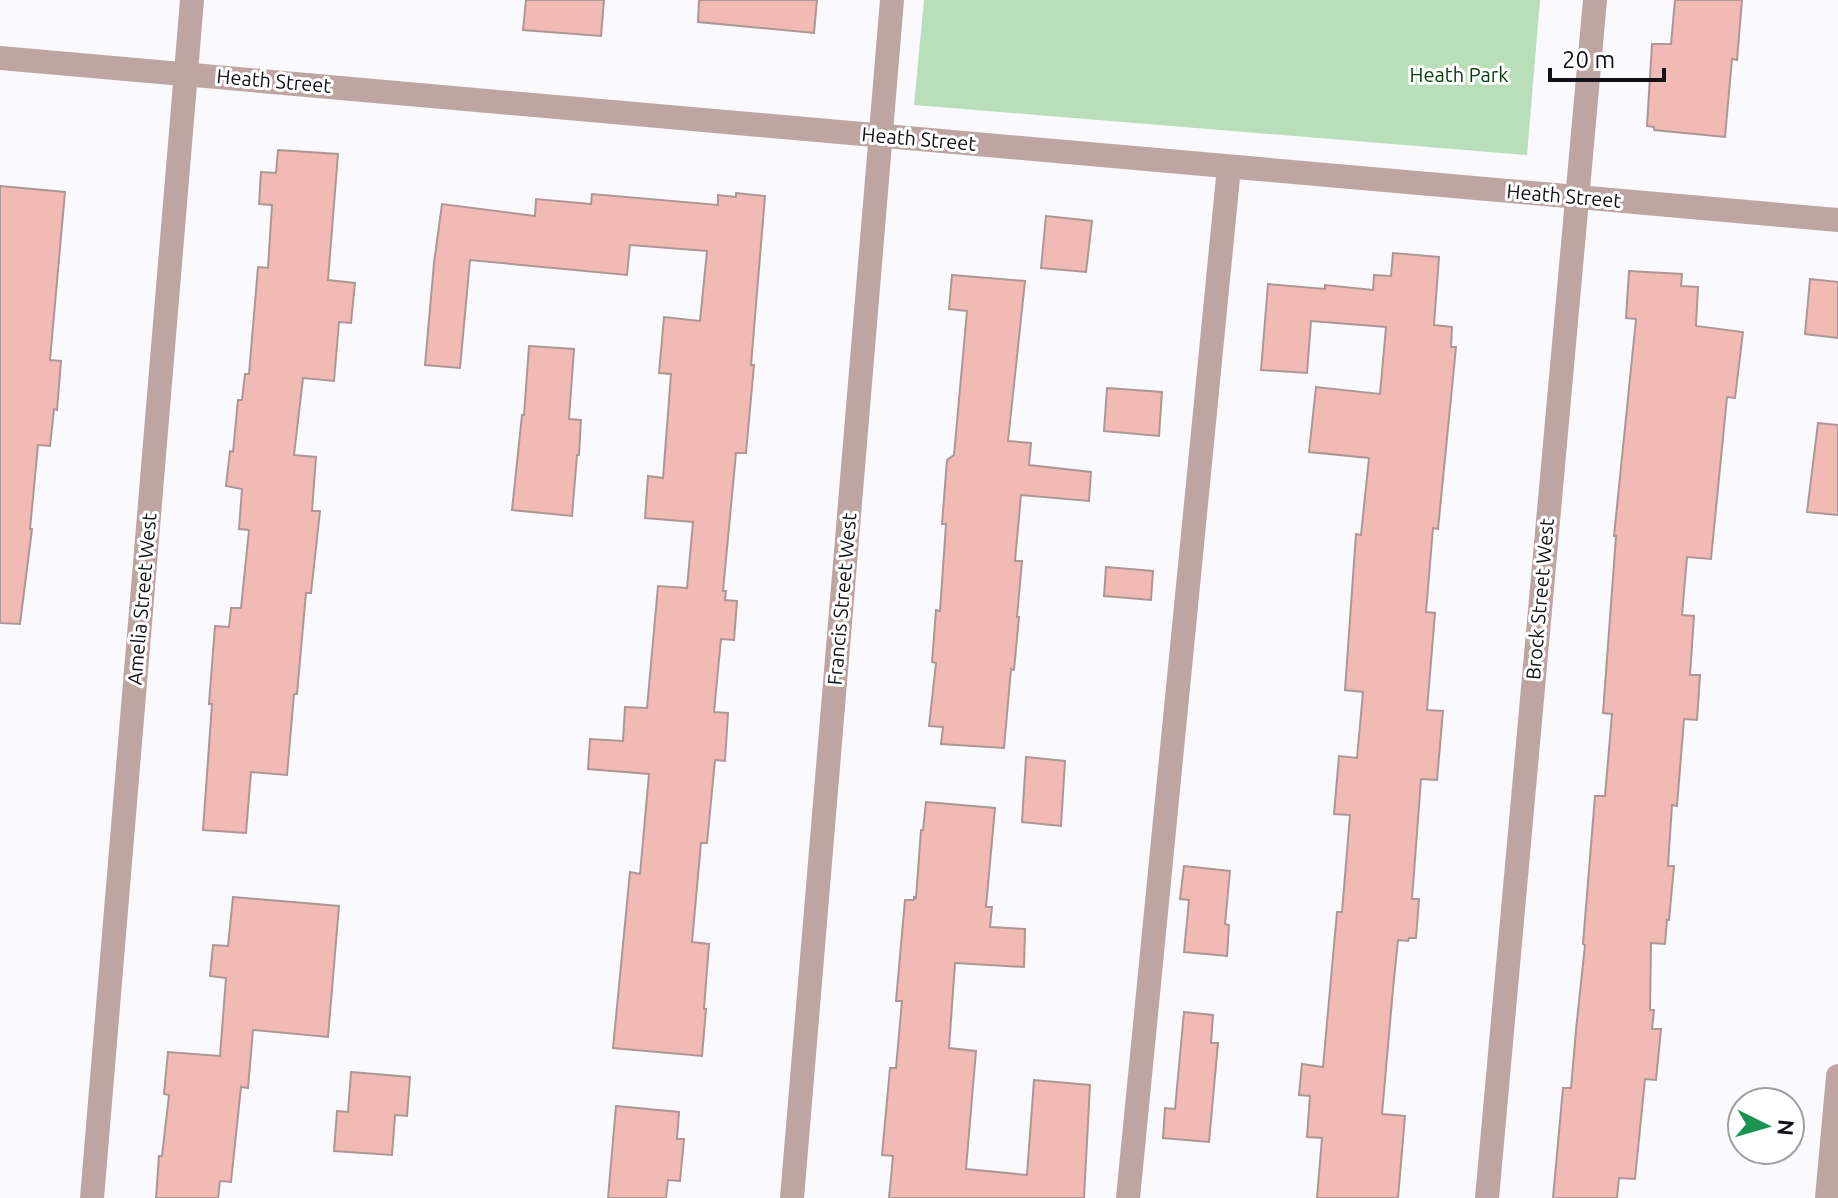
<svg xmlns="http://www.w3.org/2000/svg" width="1838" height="1198" font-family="Ubuntu,sans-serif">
  <rect width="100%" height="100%" fill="#fafafe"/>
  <!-- green -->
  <path fill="#b9deba" d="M 924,0 L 1540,0 L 1527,155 L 914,105 Z"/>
  <!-- building -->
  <g fill="#f1bab4" stroke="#ac9794" stroke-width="2">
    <path d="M 526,0 L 604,0 L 601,36 L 523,30 Z"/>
    <path d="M 699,0 L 817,0 L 814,33 L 698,22 Z"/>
    <path d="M 1675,0 L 1742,0 L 1737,60 L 1732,59 L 1725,137 L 1654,130 L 1654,127 L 1647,126 L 1652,44 L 1671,44 Z"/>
    <path d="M 278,150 L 338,154 L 328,280 L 355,283 L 351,323 L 339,322 L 334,381 L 303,378 L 294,455 L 316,457 L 312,511 L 320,511 L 311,593 L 306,593 L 297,694 L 294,694 L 287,775 L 251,772 L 246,833 L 203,830 L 212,704 L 209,704 L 215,626 L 229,627 L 231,608 L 241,608 L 249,530 L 239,529 L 242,489 L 226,486 L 230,451 L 233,452 L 238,400 L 242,400 L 245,374 L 249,374 L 258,267 L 268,268 L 272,205 L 259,204 L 261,172 L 276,173 Z"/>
    <path d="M 0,186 L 65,192 L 50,360 L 61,361 L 57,410 L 54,409 L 50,446 L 38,445 L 30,529 L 32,529 L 20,624 L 0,623 Z"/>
    <path d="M 736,193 L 765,196 L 751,365 L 754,365 L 746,453 L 736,453 L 723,591 L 726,591 L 725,600 L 737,601 L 734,640 L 721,639 L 714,712 L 728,713 L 725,761 L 715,760 L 707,843 L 701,843 L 692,942 L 709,944 L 704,1009 L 706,1009 L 702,1056 L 613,1048 L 630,872 L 640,874 L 649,774 L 588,769 L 590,739 L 623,741 L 625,707 L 647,708 L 658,586 L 687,588 L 693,522 L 645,518 L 648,476 L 663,478 L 671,374 L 659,373 L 664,317 L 700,321 L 707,251 L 630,245 L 627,275 L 470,260 L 460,368 L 425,365 L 434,263 L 442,204 L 535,216 L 536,199 L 591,204 L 592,194 L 718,205 L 718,195 L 736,197 Z"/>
    <path d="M 1046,216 L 1092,221 L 1086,272 L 1041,268 Z"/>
    <path d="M 1393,253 L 1439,257 L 1434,325 L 1452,327 L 1451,347 L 1456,347 L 1438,529 L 1433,528 L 1426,612 L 1435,613 L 1427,710 L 1443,711 L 1437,780 L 1421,779 L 1412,899 L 1419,899 L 1416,938 L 1409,938 L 1408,941 L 1398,940 L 1393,989 L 1382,1114 L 1405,1116 L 1398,1198 L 1317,1198 L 1322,1138 L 1307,1137 L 1310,1096 L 1299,1095 L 1302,1064 L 1323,1067 L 1337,912 L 1342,912 L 1350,815 L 1334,814 L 1339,756 L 1357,758 L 1363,692 L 1345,690 L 1356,534 L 1361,535 L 1369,458 L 1309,452 L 1316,387 L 1380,394 L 1386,327 L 1311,321 L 1307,373 L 1261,370 L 1268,284 L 1325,289 L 1325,285 L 1373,290 L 1374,275 L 1391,276 Z"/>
    <path d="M 1629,271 L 1682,274 L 1681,286 L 1698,287 L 1696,326 L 1743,332 L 1735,398 L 1727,397 L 1711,559 L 1687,557 L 1682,615 L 1694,616 L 1690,675 L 1700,675 L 1697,720 L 1684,719 L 1677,806 L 1672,805 L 1668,866 L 1674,866 L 1669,920 L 1667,920 L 1665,944 L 1651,943 L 1650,1010 L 1654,1010 L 1652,1029 L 1661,1029 L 1656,1080 L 1645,1079 L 1635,1179 L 1619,1178 L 1617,1198 L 1553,1198 L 1563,1088 L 1571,1088 L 1576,1030 L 1585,945 L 1583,944 L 1595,796 L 1605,796 L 1612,714 L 1603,713 L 1616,536 L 1614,536 L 1636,319 L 1626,318 Z"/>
    <path d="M 952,275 L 1025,281 L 1008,441 L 1031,443 L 1029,465 L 1091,472 L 1089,501 L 1021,495 L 1015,561 L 1022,561 L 1017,617 L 1019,617 L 1014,670 L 1011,669 L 1004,748 L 941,744 L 943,727 L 929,726 L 936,663 L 932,662 L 936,610 L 940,611 L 946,524 L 942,524 L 947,460 L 954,455 L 967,311 L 949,309 Z"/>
    <path d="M 1810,279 L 1838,282 L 1838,338 L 1805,334 Z"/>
    <path d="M 529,346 L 574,349 L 569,419 L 581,420 L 579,455 L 577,455 L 572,516 L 512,510 L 522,415 L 524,415 Z"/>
    <path d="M 1107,388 L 1162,392 L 1159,436 L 1104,431 Z"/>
    <path d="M 1818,423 L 1838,425 L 1838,515 L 1807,512 Z"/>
    <path d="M 1106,567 L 1153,571 L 1151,600 L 1104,596 Z"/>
    <path d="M 1026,757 L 1065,761 L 1061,826 L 1022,822 Z"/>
    <path d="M 926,802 L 995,808 L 986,907 L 992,907 L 990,927 L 1025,929 L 1024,967 L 955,963 L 949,1048 L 976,1051 L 966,1169 L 1027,1175 L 1034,1080 L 1090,1085 L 1084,1198 L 889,1198 L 893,1156 L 882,1155 L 890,1068 L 896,1068 L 902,1001 L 896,1001 L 905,900 L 914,900 L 914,897 L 916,898 L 921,830 L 923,830 Z"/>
    <path d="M 1184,866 L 1230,871 L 1225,924 L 1229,925 L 1227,956 L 1184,952 L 1189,900 L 1180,899 Z"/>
    <path d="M 233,897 L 339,906 L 328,1037 L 253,1030 L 248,1088 L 241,1087 L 231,1182 L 220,1181 L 218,1198 L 156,1198 L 159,1156 L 162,1156 L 169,1095 L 164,1094 L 168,1052 L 220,1056 L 226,978 L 210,976 L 213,945 L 228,946 Z"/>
    <path d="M 1184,1012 L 1213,1015 L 1211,1043 L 1218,1043 L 1209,1142 L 1163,1138 L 1165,1108 L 1175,1109 Z"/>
    <path d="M 351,1072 L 410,1077 L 407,1116 L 395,1115 L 392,1155 L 334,1151 L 337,1111 L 348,1112 Z"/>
    <path d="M 616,1106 L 679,1112 L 677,1139 L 684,1139 L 680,1181 L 668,1180 L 666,1198 L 608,1198 Z"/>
  </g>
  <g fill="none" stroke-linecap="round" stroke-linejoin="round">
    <!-- minor -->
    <g stroke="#bea5a2" stroke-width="24">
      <path d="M 0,58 L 1838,220"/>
      <path d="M 92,1198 L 192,0"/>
      <path d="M 792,1198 L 892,0"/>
      <path d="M 1128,1198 L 1229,167"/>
      <path d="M 1487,1198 L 1595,0"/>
      <path d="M 1827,1198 L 1838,1076"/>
    </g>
  </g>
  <g text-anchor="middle" stroke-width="6" stroke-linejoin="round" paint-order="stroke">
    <!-- park labels -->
    <g font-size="20" fill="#033d0e" stroke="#fff">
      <text x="1459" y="82">Heath Park</text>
    </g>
    <!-- street labels -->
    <g font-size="20" fill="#121117" stroke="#fff">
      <text transform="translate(274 81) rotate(5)" y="7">Heath Street</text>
      <text transform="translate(919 139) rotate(5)" y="7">Heath Street</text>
      <text transform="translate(1564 196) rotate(5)" y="7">Heath Street</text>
      <text transform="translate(142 599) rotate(-85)" y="7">Amelia Street West</text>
      <text transform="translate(842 599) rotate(-85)" y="7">Francis Street West</text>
      <text transform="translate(1540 599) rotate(-85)" y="7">Brock Street West</text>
    </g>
  </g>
  <!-- north arrow -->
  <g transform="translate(1766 1126) rotate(95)"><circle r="38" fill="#ffffff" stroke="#a0a0a2" stroke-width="2"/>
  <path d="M0-6L14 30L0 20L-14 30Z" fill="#1b9451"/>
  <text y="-12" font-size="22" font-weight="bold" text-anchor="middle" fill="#121117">N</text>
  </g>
  <!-- scale -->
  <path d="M1550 68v12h114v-12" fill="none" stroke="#121117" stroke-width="4"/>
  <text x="1562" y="68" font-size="24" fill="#121117" stroke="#ffffff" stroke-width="6" paint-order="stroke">20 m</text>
</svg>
